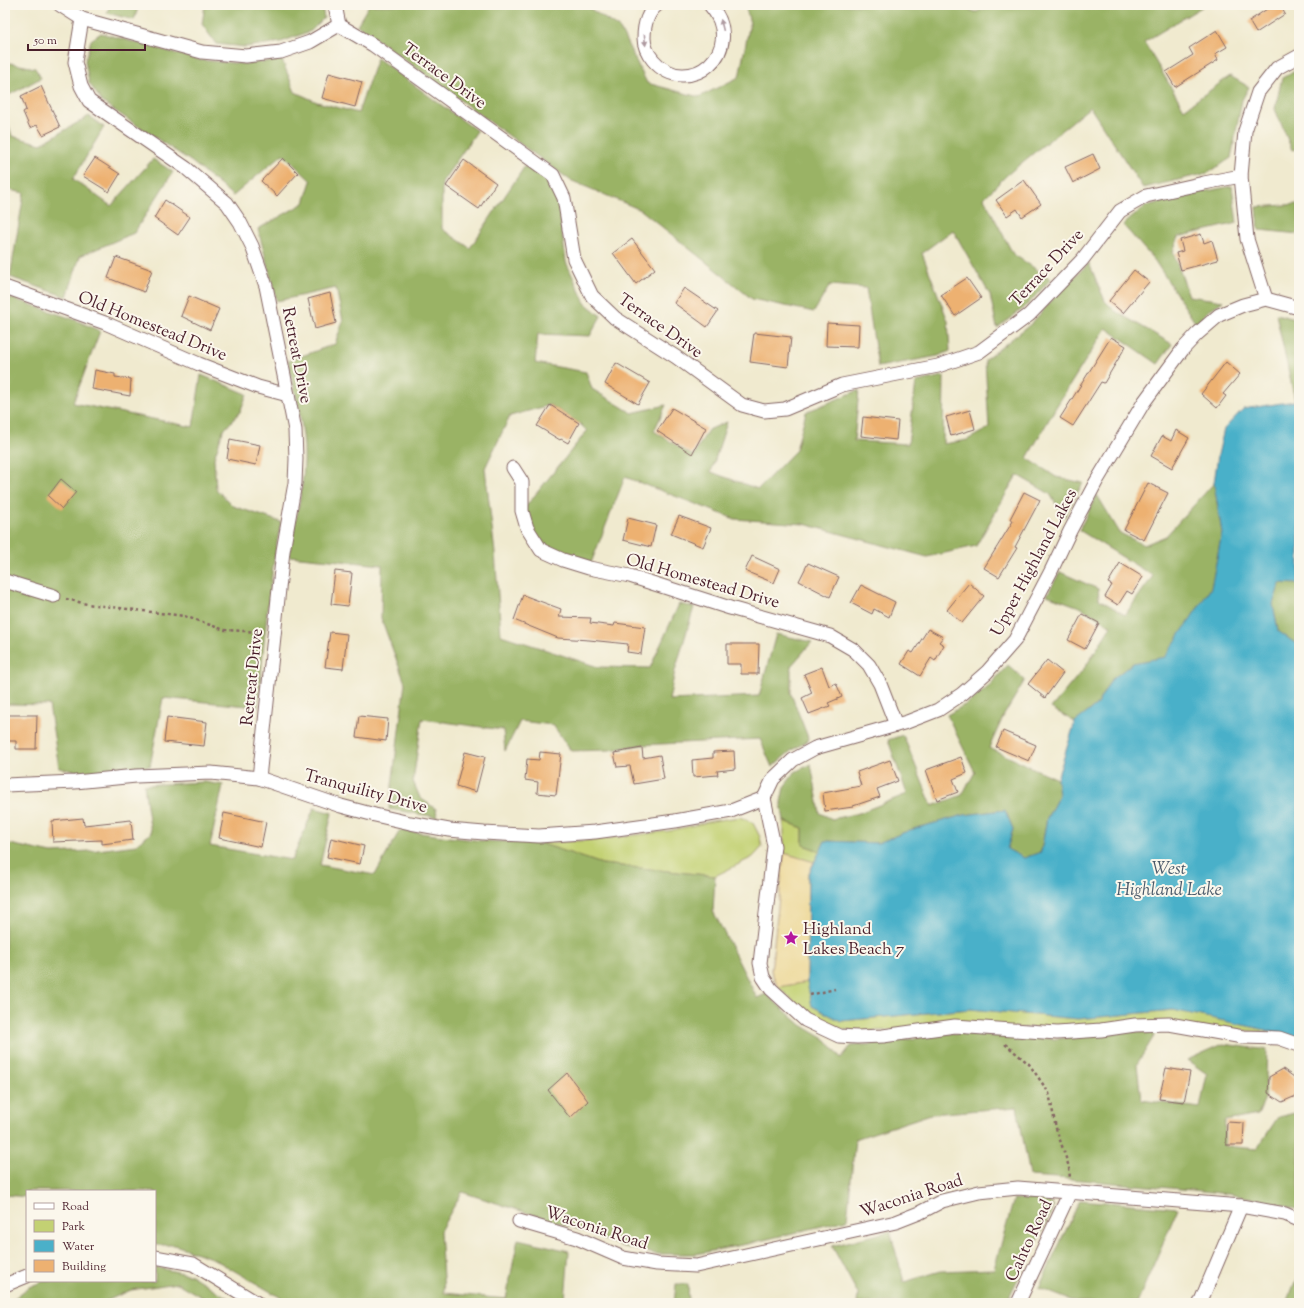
<svg xmlns="http://www.w3.org/2000/svg" width="1304" height="1308" font-family="'Sorts Mill Goudy',serif">
  <rect width="100%" height="100%" fill="#fbf7ec"/>
  <filter id="ink" filterUnits="userSpaceOnUse"><feTurbulence type="fractalNoise" baseFrequency=".025" numOctaves="2"/><feDisplacementMap in="SourceGraphic" scale="8" xChannelSelector="R" yChannelSelector="G"/><feConvolveMatrix kernelMatrix="1 2 1 2 8 2 1 2 1" color-interpolation-filters="sRGB"/></filter>
  <filter id="wash" filterUnits="userSpaceOnUse"><feTurbulence type="fractalNoise" baseFrequency=".012" numOctaves="4" result="noise"/><feDisplacementMap in="SourceGraphic" scale="16" xChannelSelector="R" yChannelSelector="G"/><feGaussianBlur stdDeviation="0.9" result="paint"/><feColorMatrix in="noise" values="0 0 0 0 0 0 0 0 0 0 0 0 0 0 0 0 0 1.4 0 .05"/><feComposite in="paint" operator="in"/></filter>
  <g filter="url(#wash)">
    <rect width="100%" height="100%" fill="#f0eacf"/>
    <!-- green -->
    <g fill="#c3d173" stroke="#86784f">
      <path d="M 740,817 L 753,823 L 760,837 L 762,847 L 753,857 L 715,876 L 602,864 L 540,843 L 594,840 L 669,831 L 712,821 Z"/>
      <path d="M 784,821 L 803,828 L 803,845 L 820,851 L 814,862 L 784,853 Z"/>
      <path d="M 807,982 L 812,1006 L 841,1021 L 970,1009 L 1078,1019 L 1174,1010 L 1271,1031 L 1259,1032 L 1224,1028 L 1056,1027 L 857,1031 L 839,1029 L 809,1015 L 778,987 Z"/>
    </g>
    <!-- forest -->
    <g fill="#9ab365" stroke="#726948">
      <path d="M 110,5 L 139,5 L 134,20 L 107,13 Z"/>
      <path d="M 205,5 L 274,5 L 280,11 L 294,5 L 322,5 L 324,18 L 311,31 L 281,42 L 245,47 L 216,44 L 202,24 Z"/>
      <path d="M 369,5 L 585,5 L 620,29 L 647,83 L 699,97 L 739,77 L 750,23 L 745,5 L 954,5 L 976,12 L 994,5 L 1205,5 L 1144,42 L 1184,109 L 1230,76 L 1249,87 L 1242,100 L 1231,158 L 1208,173 L 1143,188 L 1090,107 L 1008,174 L 984,198 L 1013,254 L 1051,279 L 1025,307 L 997,328 L 990,295 L 953,230 L 922,253 L 948,321 L 950,351 L 938,356 L 878,367 L 866,288 L 830,285 L 814,312 L 752,299 L 641,210 L 570,180 L 357,25 Z"/>
      <path d="M 101,33 L 200,60 L 245,64 L 282,60 L 295,92 L 317,102 L 358,113 L 377,58 L 477,131 L 442,182 L 442,229 L 470,248 L 525,166 L 548,181 L 558,202 L 566,262 L 585,303 L 601,316 L 590,336 L 538,334 L 535,363 L 586,372 L 592,389 L 632,413 L 666,405 L 654,431 L 693,456 L 708,430 L 727,422 L 711,472 L 758,489 L 796,450 L 806,412 L 859,390 L 854,441 L 908,444 L 916,382 L 944,376 L 943,444 L 967,440 L 989,428 L 985,360 L 1032,323 L 1061,290 L 1089,263 L 1105,301 L 1115,311 L 1172,344 L 1158,364 L 1106,328 L 1056,407 L 1027,458 L 1056,477 L 1083,483 L 1064,517 L 1050,494 L 1017,475 L 976,546 L 927,557 L 804,524 L 735,519 L 625,477 L 589,568 L 541,550 L 522,511 L 587,431 L 579,423 L 550,405 L 510,416 L 485,468 L 495,553 L 501,635 L 598,667 L 650,668 L 679,604 L 694,607 L 675,671 L 669,700 L 759,696 L 776,634 L 812,642 L 791,666 L 791,694 L 809,740 L 792,750 L 772,767 L 760,739 L 641,745 L 610,750 L 571,751 L 553,725 L 520,721 L 505,751 L 503,730 L 422,719 L 413,781 L 420,798 L 436,809 L 437,817 L 389,809 L 405,683 L 381,618 L 382,565 L 289,556 C 295,520 306,483 304,446 C 302,417 294,389 288,361 L 335,344 L 343,321 L 336,288 L 277,301 L 258,229 L 304,203 L 311,181 L 283,154 L 233,196 L 192,162 L 102,102 L 89,83 L 85,61 L 91,40 Z"/>
      <path d="M 5,62 L 35,68 L 41,78 L 5,97 Z"/>
      <path d="M 1299,69 L 1299,149 L 1292,150 L 1275,109 L 1282,78 Z"/>
      <path d="M 5,112 L 12,136 L 41,144 L 89,116 L 104,127 L 73,179 L 111,206 L 153,159 L 173,172 L 134,233 L 80,256 L 67,297 L 10,277 L 24,193 L 5,189 Z"/>
      <path d="M 1232,186 L 1237,223 L 1178,237 L 1173,252 L 1189,296 L 1223,301 L 1209,310 L 1196,324 L 1155,261 L 1123,225 L 1146,206 L 1193,194 Z"/>
      <path d="M 1299,204 L 1299,234 L 1259,230 L 1257,207 Z"/>
      <path d="M 5,296 L 73,319 L 100,331 L 73,403 L 193,427 L 201,375 L 247,394 L 240,412 L 223,431 L 214,458 L 216,489 L 233,506 L 281,522 C 268,583 264,645 258,707 L 163,698 L 150,766 L 85,773 L 59,768 L 49,705 L 5,704 Z"/>
      <path d="M 1276,314 L 1299,320 L 1299,401 L 1295,401 Z"/>
      <path d="M 1214,483 L 1222,533 L 1211,588 L 1165,658 L 1133,663 L 1111,680 L 1096,706 L 1075,722 L 1051,708 L 1086,666 L 1111,626 L 1082,608 L 1047,595 L 1060,572 L 1098,589 L 1099,599 L 1125,615 L 1153,576 L 1079,530 L 1097,495 L 1120,533 L 1144,545 L 1166,536 Z"/>
      <path d="M 1280,583 L 1299,584 L 1299,646 L 1278,631 L 1273,604 Z"/>
      <path d="M 1008,665 L 1025,680 L 1004,715 L 989,748 L 1057,779 L 1059,795 L 1047,818 L 1041,852 L 1024,858 L 1007,849 L 1013,829 L 1005,810 L 964,815 L 910,830 L 878,843 L 825,841 L 820,851 L 803,845 L 803,828 L 784,821 L 781,802 L 784,787 L 795,772 L 811,764 L 820,813 L 832,819 L 859,813 L 907,794 L 888,740 L 903,735 L 932,806 L 962,795 L 975,772 L 947,715 L 968,703 L 987,688 Z"/>
      <path d="M 204,782 L 223,785 L 210,846 L 292,860 L 314,808 L 332,813 L 320,865 L 375,875 L 400,830 L 449,837 L 484,841 L 540,843 L 602,864 L 715,876 L 713,911 L 757,998 L 766,994 L 801,1025 L 826,1040 L 841,1058 L 851,1046 L 884,1043 L 951,1033 L 1056,1039 L 1132,1031 L 1156,1033 L 1137,1064 L 1141,1100 L 1200,1108 L 1207,1074 L 1187,1060 L 1223,1044 L 1267,1050 L 1265,1099 L 1258,1115 L 1225,1121 L 1224,1146 L 1257,1149 L 1278,1117 L 1299,1112 L 1299,1210 C 1254,1195 1205,1191 1158,1187 C 1115,1183 1073,1179 1030,1176 L 1017,1107 L 931,1114 L 855,1139 L 847,1220 L 747,1244 L 696,1254 L 655,1254 L 620,1246 L 584,1231 L 462,1192 L 440,1231 L 444,1293 L 506,1299 L 518,1239 L 569,1251 L 565,1300 L 579,1303 L 290,1303 L 214,1259 L 175,1245 L 155,1245 L 155,1191 L 27,1191 L 27,1197 L 5,1195 L 5,843 L 52,853 L 90,851 L 136,845 L 151,833 L 144,785 Z"/>
      <path d="M 1014,1199 L 1048,1199 L 1054,1207 L 1006,1303 L 857,1303 L 858,1294 L 832,1246 L 890,1231 L 904,1282 L 941,1271 L 994,1269 Z"/>
      <path d="M 1080,1200 L 1178,1208 L 1137,1303 L 1078,1303 L 1039,1288 Z"/>
      <path d="M 155,1267 L 191,1275 L 236,1303 L 212,1303 L 177,1283 L 131,1290 L 104,1302 L 104,1303 L 8,1303 L 29,1287 L 44,1281 L 155,1281 Z"/>
      <path d="M 1299,1273 L 1299,1303 L 1287,1303 Z"/>
      <path d="M 676,1284 L 688,1284 L 689,1303 L 674,1303 Z"/>
    </g>
    <!-- sand -->
    <path fill="#eeda9e" stroke="#9c7c64" d="M 784,853 L 814,862 L 808,875 L 807,982 L 778,987 L 771,971 Z"/>
    <!-- water -->
    <path fill="#4ab0c9" stroke="#4a687a" d="M 1295,401 L 1299,401 L 1299,584 L 1280,583 L 1273,604 L 1278,631 L 1299,646 L 1299,1040 L 1271,1031 L 1173,1010 L 1078,1019 L 970,1009 L 841,1021 L 812,1006 L 807,982 L 808,875 L 825,841 L 878,843 L 910,830 L 964,815 L 1005,810 L 1013,829 L 1007,849 L 1024,858 L 1041,852 L 1047,818 L 1059,795 L 1057,779 L 1075,722 L 1096,706 L 1111,680 L 1133,663 L 1165,657 L 1211,588 L 1222,533 L 1214,483 L 1218,455 L 1224,429 L 1243,409 Z"/>
    <g id="blocks">
      <!-- building -->
      <g fill="#edb171">
        <path d="M 1273,5 L 1280,5 L 1285,14 L 1256,33 L 1249,21 Z"/>
        <path d="M 1217,30 L 1227,47 L 1215,54 L 1218,60 L 1175,87 L 1166,72 L 1193,55 L 1189,48 Z"/>
        <path d="M 329,73 L 362,82 L 355,107 L 322,98 Z"/>
        <path d="M 41,86 L 60,127 L 43,135 L 37,125 L 30,128 L 23,112 L 26,110 L 21,96 Z"/>
        <path d="M 1093,154 L 1100,169 L 1073,183 L 1065,167 Z"/>
        <path d="M 95,158 L 120,174 L 109,192 L 83,176 Z"/>
        <path d="M 283,158 L 298,173 L 277,196 L 261,181 Z"/>
        <path d="M 464,160 L 496,183 L 479,209 L 446,186 Z"/>
        <path d="M 1024,180 L 1041,204 L 1022,217 L 1017,209 L 1007,216 L 996,200 Z"/>
        <path d="M 165,200 L 190,217 L 178,235 L 154,218 Z"/>
        <path d="M 1201,234 L 1204,243 L 1212,240 L 1218,260 L 1181,270 L 1176,253 L 1183,251 L 1180,240 Z"/>
        <path d="M 632,239 L 655,269 L 636,284 L 613,253 Z"/>
        <path d="M 116,257 L 152,270 L 144,292 L 108,278 Z"/>
        <path d="M 1134,270 L 1149,282 L 1123,313 L 1109,301 Z"/>
        <path d="M 967,278 L 981,298 L 955,316 L 941,295 Z"/>
        <path d="M 684,288 L 718,311 L 707,327 L 674,303 Z"/>
        <path d="M 330,293 L 336,323 L 315,329 L 308,299 Z"/>
        <path d="M 189,296 L 219,309 L 210,330 L 181,316 Z"/>
        <path d="M 827,323 L 859,325 L 858,347 L 826,346 Z"/>
        <path d="M 754,333 L 791,337 L 788,367 L 750,362 Z"/>
        <path d="M 1111,337 L 1126,346 L 1104,383 L 1101,382 L 1073,426 L 1060,418 Z"/>
        <path d="M 1226,362 L 1240,374 L 1223,394 L 1226,396 L 1217,408 L 1201,394 Z"/>
        <path d="M 616,363 L 650,383 L 638,404 L 605,384 Z"/>
        <path d="M 95,370 L 115,374 L 115,377 L 131,379 L 130,396 L 92,389 Z"/>
        <path d="M 550,405 L 579,423 L 568,443 L 561,439 L 560,440 L 537,426 Z"/>
        <path d="M 672,408 L 706,428 L 692,454 L 657,431 Z"/>
        <path d="M 970,410 L 975,429 L 951,436 L 946,417 Z"/>
        <path d="M 863,417 L 898,421 L 896,440 L 861,436 Z"/>
        <path d="M 1176,430 L 1189,438 L 1172,468 L 1151,456 L 1162,436 L 1171,441 Z"/>
        <path d="M 230,439 L 260,445 L 256,465 L 227,459 Z"/>
        <path d="M 61,479 L 76,492 L 62,509 L 48,496 Z"/>
        <path d="M 1148,483 L 1168,493 L 1144,540 L 1124,530 Z"/>
        <path d="M 1024,492 L 1040,500 L 1015,547 L 1017,548 L 999,577 L 984,568 L 1013,521 L 1010,519 Z"/>
        <path d="M 679,516 L 711,528 L 703,547 L 671,534 Z"/>
        <path d="M 628,518 L 656,525 L 651,547 L 623,540 Z"/>
        <path d="M 752,556 L 780,569 L 774,583 L 745,571 Z"/>
        <path d="M 808,563 L 839,577 L 830,597 L 799,581 Z"/>
        <path d="M 1120,563 L 1143,577 L 1132,594 L 1127,591 L 1118,605 L 1105,597 L 1112,585 L 1108,583 Z"/>
        <path d="M 335,571 L 352,573 L 348,606 L 331,604 Z"/>
        <path d="M 969,583 L 984,596 L 962,623 L 947,610 Z"/>
        <path d="M 861,585 L 895,602 L 889,617 L 874,609 L 872,614 L 851,603 Z"/>
        <path d="M 523,595 L 561,609 L 559,617 L 591,618 L 590,623 L 614,626 L 615,623 L 645,627 L 641,654 L 627,652 L 628,644 L 589,640 L 558,638 L 514,620 Z"/>
        <path d="M 1082,614 L 1099,623 L 1085,649 L 1068,640 Z"/>
        <path d="M 928,629 L 943,637 L 939,642 L 944,645 L 935,661 L 931,658 L 920,676 L 901,664 L 909,651 L 913,653 Z"/>
        <path d="M 330,632 L 347,634 L 343,669 L 325,667 Z"/>
        <path d="M 727,644 L 759,644 L 758,674 L 741,674 L 741,664 L 727,664 Z"/>
        <path d="M 1047,660 L 1063,673 L 1045,698 L 1028,684 Z"/>
        <path d="M 822,667 L 829,686 L 836,683 L 842,697 L 828,703 L 830,706 L 809,714 L 802,698 L 812,693 L 804,674 Z"/>
        <path d="M 5,715 L 37,715 L 36,749 L 16,749 L 16,741 L 5,741 Z"/>
        <path d="M 359,716 L 388,719 L 386,741 L 356,737 Z"/>
        <path d="M 167,717 L 207,722 L 204,746 L 164,742 Z"/>
        <path d="M 1003,731 L 1036,745 L 1029,761 L 996,747 Z"/>
        <path d="M 642,748 L 643,758 L 660,755 L 664,779 L 634,784 L 630,766 L 617,767 L 614,753 Z"/>
        <path d="M 734,751 L 735,769 L 717,771 L 718,775 L 693,777 L 692,760 L 713,758 L 713,752 Z"/>
        <path d="M 465,752 L 485,757 L 476,792 L 456,786 Z"/>
        <path d="M 540,752 L 561,754 L 556,795 L 537,793 L 538,782 L 525,780 L 527,759 L 539,760 Z"/>
        <path d="M 961,757 L 967,773 L 953,779 L 958,792 L 937,800 L 926,770 Z"/>
        <path d="M 890,760 L 898,781 L 877,789 L 880,797 L 853,806 L 853,807 L 825,811 L 823,793 L 861,786 L 857,772 Z"/>
        <path d="M 224,813 L 266,822 L 261,847 L 219,838 Z"/>
        <path d="M 83,818 L 84,825 L 131,820 L 133,840 L 102,844 L 102,840 L 53,842 L 52,821 Z"/>
        <path d="M 331,838 L 364,846 L 360,864 L 327,857 Z"/>
        <path d="M 1166,1068 L 1190,1072 L 1184,1102 L 1159,1099 Z"/>
        <path d="M 1283,1069 L 1298,1080 L 1298,1095 L 1282,1102 L 1268,1093 L 1269,1077 Z"/>
        <path d="M 567,1073 L 588,1101 L 570,1118 L 548,1090 Z"/>
        <path d="M 1227,1122 L 1244,1123 L 1243,1145 L 1226,1145 Z"/>
      </g>
    </g>
  </g>
  <g filter="url(#ink)">
    <use href="#blocks" fill-opacity="0" stroke="#846664" stroke-width="1"/>
    <g fill="none" stroke-linecap="round" stroke-linejoin="round">
      <!-- street casing -->
      <g stroke="#846664" stroke-width="15">
        <g id="street">
          <path d="M 60,5 L 82,19 L 202,52 L 246,56 L 281,52 L 310,42 L 339,25 L 373,45 L 553,175 L 564,198 L 574,259 L 592,296 L 615,318 L 676,357 L 742,405 L 764,411 L 785,409 L 842,385 L 938,366 L 979,352 L 1029,315 L 1082,260 L 1120,211 L 1146,196 L 1204,183 L 1241,176"/>
          <path d="M 335,5 L 339,25"/>
          <path d="M 657,5 C 647,13 644,25 644,38 C 644,46 648,54 653,60 C 688,101 749,50 710,5"/>
          <path d="M 82,19 L 75,62 L 81,86 L 89,101 L 186,168 L 227,203 L 240,222 L 252,246 L 266,286 L 295,430 L 296,459 L 295,483 L 283,551 L 259,778"/>
          <path d="M 5,287 L 105,323 L 199,364 L 258,387 L 288,395"/>
          <path d="M 1266,299 L 1247,239 L 1241,176 L 1245,131 L 1258,92 L 1277,68 L 1299,56"/>
          <path d="M 1299,308 L 1266,299 L 1243,305 L 1219,315 L 1197,334 L 1183,349 L 1144,402 L 1096,482 L 1070,531 L 1051,571 L 1015,640 L 987,672 L 962,694 L 938,710 L 907,722 L 815,748 L 793,760 L 773,779 L 764,798 L 774,846 L 760,963 L 763,977 L 771,989 L 805,1020 L 839,1036 L 857,1037 L 883,1036 L 955,1026 L 1057,1033 L 1101,1030 L 1135,1025 L 1169,1024 L 1243,1037 L 1279,1038 L 1299,1045"/>
          <path d="M 513,468 L 522,482 L 522,511 L 527,528 L 541,550 L 563,560 L 589,568 L 630,576 L 730,608 L 830,636 L 854,650 L 869,665 L 880,684 L 896,725"/>
          <path d="M 5,581 L 54,596"/>
          <path d="M 5,785 L 75,782 L 136,776 L 211,773 L 259,778 L 341,806 L 375,815 L 410,823 L 449,830 L 484,833 L 539,836 L 595,832 L 675,821 L 731,811 L 764,798"/>
          <path d="M 519,1221 L 577,1238 L 623,1258 L 657,1264 L 696,1266 L 896,1222 L 919,1213 L 942,1201 L 979,1192 L 1018,1188 L 1241,1206 L 1285,1214 L 1299,1220"/>
          <path d="M 155,1257 L 193,1264 L 257,1303"/>
          <path d="M 5,1285 L 27,1276"/>
          <path d="M 1018,1303 L 1070,1192"/>
          <path d="M 1200,1303 L 1241,1206"/>
        </g>
      </g>
      <!-- path -->
      <g stroke="#846664" stroke-width="2.5" stroke-dasharray="3 3" stroke-linecap="butt">
        <path d="M 66,599 L 87,604 L 184,616 L 225,630 L 262,632"/>
        <path d="M 810,995 L 835,989"/>
        <path d="M 1005,1044 L 1029,1064 L 1049,1093 L 1056,1128 L 1069,1167 L 1070,1179"/>
      </g>
      <!-- street -->
      <use href="#street" stroke="#fff" stroke-width="13"/>
    </g>
    <!-- one-way arrows -->
    <defs><path id="oneway-solid" d="M-6-.8H1V-3.2L6.5 0L1 3.2V.8H-6Z"/></defs>
    <g fill="#ae9aa0">
      <use href="#oneway-solid" transform="translate(722 25) rotate(-104)"/>
      <use href="#oneway-solid" transform="translate(645 40) rotate(83)"/>
    </g>
  </g>
  <!-- icons -->
  <defs>
    <g id="sight-bare" transform="scale(1.2)"><path d="M0-6L1.8-2.2L6-1.7L2.9 1.2L3.7 5.4L0 3.3L-3.7 5.4L-2.9 1.2L-6-1.7L-1.8-2.2Z" fill="#b5179e" stroke="#fbf7ec" stroke-width="2.5" paint-order="stroke"/></g>
  </defs>
  <g fill-rule="evenodd">
    <use href="#sight-bare" x="791" y="938"/>
  </g>
  <g text-anchor="middle" stroke-width="4" stroke-linejoin="round" paint-order="stroke">
    <!-- street labels -->
    <g font-size="17" fill="#4a1f2b" stroke="#fbf7ec">
      <text transform="translate(445 75) rotate(36)" y="6">Terrace Drive</text>
      <text transform="translate(1046 267) rotate(-47)" y="6">Terrace Drive</text>
      <text transform="translate(153 325) rotate(22)" y="6">Old Homestead Drive</text>
      <text transform="translate(661 325) rotate(35)" y="6">Terrace Drive</text>
      <text transform="translate(298 355) rotate(79)" y="6">Retreat Drive</text>
      <text transform="translate(1033 562) rotate(-62)" y="6">Upper Highland Lakes</text>
      <text transform="translate(703 580) rotate(16)" y="6">Old Homestead Drive</text>
      <text transform="translate(251 677) rotate(-84)" y="6">Retreat Drive</text>
      <text transform="translate(366 790) rotate(15)" y="6">Tranquility Drive</text>
      <text transform="translate(911 1195) rotate(-18)" y="6">Waconia Road</text>
      <text transform="translate(597 1227) rotate(18)" y="6">Waconia Road</text>
      <text transform="translate(1028 1240) rotate(-65)" y="6">Cahto Road</text>
    </g>
    <!-- poi labels -->
    <g font-size="17" fill="#4a1f2b" stroke="#fbf7ec" text-anchor="start">
      <text x="803" y="934">Highland<tspan x="803" dy="20">Lakes Beach 7</tspan></text>
    </g>
    <!-- water labels -->
    <g font-size="18" font-style="italic" fill="#4a596a" stroke="#fbf7ec">
      <text x="1169" y="874">West<tspan x="1169" dy="21">Highland Lake</tspan></text>
    </g>
  </g>
  <!-- margin -->
  <rect width="1304" height="1308" fill="none" stroke="#fbf7ec" stroke-width="20"/>
  <!-- legend -->
  <rect x="26" y="1190" width="130" height="92" fill="#fbf7ec" stroke="#b4a19f"/>
  <rect x="34" y="1203" width="20" height="6" fill="#ffffff" stroke="#b4a19f"/>
  <text x="62" y="1210" font-size="12" fill="#4a1f2b">Road</text>
  <rect x="34" y="1220" width="20" height="12" fill="#c3d173" stroke="#b4a19f"/>
  <text x="62" y="1230" font-size="12" fill="#4a1f2b">Park</text>
  <rect x="34" y="1240" width="20" height="12" fill="#4ab0c9" stroke="#b4a19f"/>
  <text x="62" y="1250" font-size="12" fill="#4a1f2b">Water</text>
  <rect x="34" y="1260" width="20" height="12" fill="#edb171" stroke="#b4a19f"/>
  <text x="62" y="1270" font-size="12" fill="#4a1f2b">Building</text>
  <!-- scale -->
  <path d="M28 44v6h117v-6" fill="none" stroke="#4a1f2b" stroke-width="2"/>
  <text x="34" y="44" font-size="12" fill="#4a1f2b" stroke="#fbf7ec" stroke-width="3" paint-order="stroke">50 m</text>
</svg>
